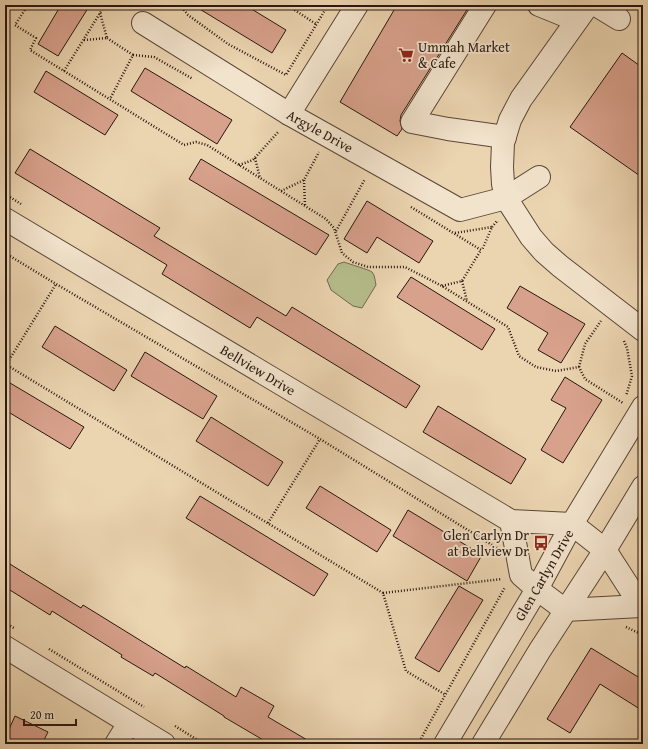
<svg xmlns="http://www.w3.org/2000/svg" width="648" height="749" font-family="'Gentium Book Plus',serif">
  <rect width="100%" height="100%" fill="#ebd4b0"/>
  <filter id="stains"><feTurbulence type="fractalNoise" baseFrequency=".005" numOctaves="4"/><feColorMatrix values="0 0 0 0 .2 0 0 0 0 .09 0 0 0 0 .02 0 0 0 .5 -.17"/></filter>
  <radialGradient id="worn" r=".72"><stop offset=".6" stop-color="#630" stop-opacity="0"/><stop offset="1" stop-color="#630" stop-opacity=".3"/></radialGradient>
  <!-- green -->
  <path fill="#b6bd8c" stroke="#706a4e" d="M 344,262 C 349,264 370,270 372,272 C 375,275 375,281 376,285 L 362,308 L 353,306 L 331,290 L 327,280 L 338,264 Z"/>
  <!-- building -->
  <g fill="#d8a18c" stroke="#29170f">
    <path d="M 61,5 L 90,5 L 58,56 L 38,44 Z"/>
    <path d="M 193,5 L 245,5 L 286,30 L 272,53 Z"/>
    <path d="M 397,5 L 470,5 L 401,115 L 400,121 L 402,129 L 397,136 L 340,102 Z"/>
    <path d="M 622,53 L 643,68 L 643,178 L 570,127 Z"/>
    <path d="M 145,68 L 232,120 L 217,144 L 131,91 Z"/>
    <path d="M 46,71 L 118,115 L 105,135 L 34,92 Z"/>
    <path d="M 30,149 L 160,228 L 154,236 L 286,316 L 292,307 L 420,386 L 406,408 L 257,317 L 250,328 L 162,274 L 167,265 L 15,173 Z"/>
    <path d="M 201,159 L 329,235 L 316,255 L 189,179 Z"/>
    <path d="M 367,201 L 433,241 L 419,263 L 377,237 L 367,253 L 344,239 Z"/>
    <path d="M 411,277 L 495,329 L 482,350 L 397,297 Z"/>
    <path d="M 520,286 L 585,324 L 561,363 L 538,350 L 548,333 L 507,308 Z"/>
    <path d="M 55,326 L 127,370 L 114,391 L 42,347 Z"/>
    <path d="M 145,352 L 217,396 L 203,419 L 131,376 Z"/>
    <path d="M 565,377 L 602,400 L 563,463 L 541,450 L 566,408 L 551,400 Z"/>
    <path d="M 5,380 L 84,427 L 70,449 L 5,410 Z"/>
    <path d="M 438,406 L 526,459 L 511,484 L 423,432 Z"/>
    <path d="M 211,417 L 283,462 L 268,486 L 196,441 Z"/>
    <path d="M 320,486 L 391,530 L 377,552 L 306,508 Z"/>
    <path d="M 200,496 L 328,574 L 314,596 L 186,518 Z"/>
    <path d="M 408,510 L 482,555 L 467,581 L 393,536 Z"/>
    <path d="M 5,561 L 81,608 L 83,605 L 185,668 L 186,666 L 236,697 L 241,687 L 274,706 L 268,717 L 314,744 L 270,744 L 224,717 L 224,716 L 155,673 L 153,676 L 121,657 L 122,655 L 52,611 L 50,615 L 5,587 Z"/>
    <path d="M 459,586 L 483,600 L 439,672 L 415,658 Z"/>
    <path d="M 591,648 L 643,680 L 643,711 L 600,684 L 570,733 L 547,719 Z"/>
    <path d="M 15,716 L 48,732 L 42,744 L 18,744 L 5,738 Z"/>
  </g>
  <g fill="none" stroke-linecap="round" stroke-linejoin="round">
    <!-- minor casing -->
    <g stroke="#5a4637" stroke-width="24">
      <g id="minor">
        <path d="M 485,5 L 412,122 L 448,129 L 505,137"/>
        <path d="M 539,5 L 576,20"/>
        <path d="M 588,5 L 521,99 L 510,120 L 503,143 L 502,167 L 503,184 L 506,198 L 531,237 L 544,252 L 560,266 L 643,330"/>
        <path d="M 596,5 L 619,19"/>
        <path d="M 143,23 L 289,114 L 460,210 L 506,198 L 539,177"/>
        <path d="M 289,114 L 357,5"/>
        <path d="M 5,219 L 511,521 L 572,524 L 605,550 L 641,606 L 643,607"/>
        <path d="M 511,521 L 521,575 L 537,589 L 565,610 L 641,606"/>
        <path d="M 5,647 L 164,744"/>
        <path d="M 116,744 L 129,723"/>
        <path d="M 445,744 L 537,589 L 572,524 L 643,407"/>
        <path d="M 483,744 L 540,650 L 605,550 L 643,487"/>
      </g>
    </g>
    <!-- path -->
    <g stroke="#29170f" stroke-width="2.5" stroke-dasharray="1 2" stroke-linecap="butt">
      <path d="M 28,5 L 15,25 L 36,38 L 30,50 L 184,145 L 196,142 L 207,145 L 326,219 L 334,228 L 342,253 L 353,262 L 368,267 L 405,267 L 442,286 L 508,327 L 519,356 L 536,367 L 556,371 L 579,367 L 585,379 L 623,403"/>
      <path d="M 180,5 L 188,15 L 228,44 L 286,75 L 328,5"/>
      <path d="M 287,5 L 316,24"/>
      <path d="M 107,38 L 133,55 L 110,99"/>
      <path d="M 84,40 L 107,38 L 100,13"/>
      <path d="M 133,55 L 154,57 L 193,79"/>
      <path d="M 64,71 L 105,5"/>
      <path d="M 255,158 L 260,178"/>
      <path d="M 239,165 L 253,160 L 279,131"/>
      <path d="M 304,180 L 305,206"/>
      <path d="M 281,191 L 304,180 L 319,152"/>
      <path d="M 5,194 L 21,204"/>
      <path d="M 411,207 L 481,250 L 462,281 L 442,286"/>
      <path d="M 492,227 L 497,221 L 498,222"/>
      <path d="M 336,231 L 365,179"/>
      <path d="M 455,233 L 492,227 L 482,250"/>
      <path d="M 5,253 L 56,284 L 320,439 L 497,548"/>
      <path d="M 462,281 L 467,301"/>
      <path d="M 624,341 L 627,348 L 632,376 L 626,396"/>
      <path d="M 5,364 L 383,593 L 406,671 L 446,695"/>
      <path d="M 6,365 L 56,284"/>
      <path d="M 579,367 L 585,344 L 601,321"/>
      <path d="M 268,523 L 320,439"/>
      <path d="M 383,593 L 502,579"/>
      <path d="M 5,623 L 14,628"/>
      <path d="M 626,627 L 643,635"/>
      <path d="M 49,649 L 144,707"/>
      <path d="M 175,726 L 204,744"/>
      <path d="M 418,744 L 505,587"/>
    </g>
    <!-- minor -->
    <use href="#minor" stroke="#f2e3cc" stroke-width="22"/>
  </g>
  <!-- icons -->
  <defs>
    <g id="supermarket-bare" transform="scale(1.2)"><path d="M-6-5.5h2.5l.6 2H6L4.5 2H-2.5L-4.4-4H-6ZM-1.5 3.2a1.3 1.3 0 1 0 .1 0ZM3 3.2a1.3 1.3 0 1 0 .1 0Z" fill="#8f2418" stroke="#f2e3cc" stroke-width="2.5" paint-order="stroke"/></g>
    <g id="bus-bare" transform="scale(1.2)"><path d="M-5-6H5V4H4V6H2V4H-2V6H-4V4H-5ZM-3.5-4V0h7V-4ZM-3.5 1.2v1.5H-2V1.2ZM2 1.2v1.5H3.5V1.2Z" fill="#8f2418" stroke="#f2e3cc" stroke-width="2.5" paint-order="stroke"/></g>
  </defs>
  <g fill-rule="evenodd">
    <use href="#supermarket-bare" x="406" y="55"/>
    <use href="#bus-bare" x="541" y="543"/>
  </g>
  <g text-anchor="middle" stroke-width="3.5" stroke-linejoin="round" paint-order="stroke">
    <!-- poi labels -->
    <g font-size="14" fill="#29170f" stroke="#f2e3cc" text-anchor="start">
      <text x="418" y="52">Ummah Market<tspan x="418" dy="16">&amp; Cafe</tspan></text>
      <text x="529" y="540" text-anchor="end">Glen Carlyn Dr<tspan x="529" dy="16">at Bellview Dr</tspan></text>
    </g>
    <!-- street labels -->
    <g font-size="14" fill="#29170f" stroke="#f2e3cc">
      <text transform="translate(320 131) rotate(29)" y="5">Argyle Drive</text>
      <text transform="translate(258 370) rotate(31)" y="5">Bellview Drive</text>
      <text transform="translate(544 575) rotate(-60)" y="5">Glen Carlyn Drive</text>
    </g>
  </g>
  <!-- margin -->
  <rect width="648" height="749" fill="none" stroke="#ebd4b0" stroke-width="20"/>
  <rect x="6" y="6" width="636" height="737" fill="none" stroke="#29170f" stroke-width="2"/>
  <rect x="10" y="10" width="628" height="729" fill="none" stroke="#29170f"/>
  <!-- scale -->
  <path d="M24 719v6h52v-6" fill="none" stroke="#29170f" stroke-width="2"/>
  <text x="30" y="719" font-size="12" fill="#29170f" stroke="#f2e3cc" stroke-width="3" paint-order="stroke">20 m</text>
  <rect width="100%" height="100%" filter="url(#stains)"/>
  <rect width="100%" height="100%" fill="url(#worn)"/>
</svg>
